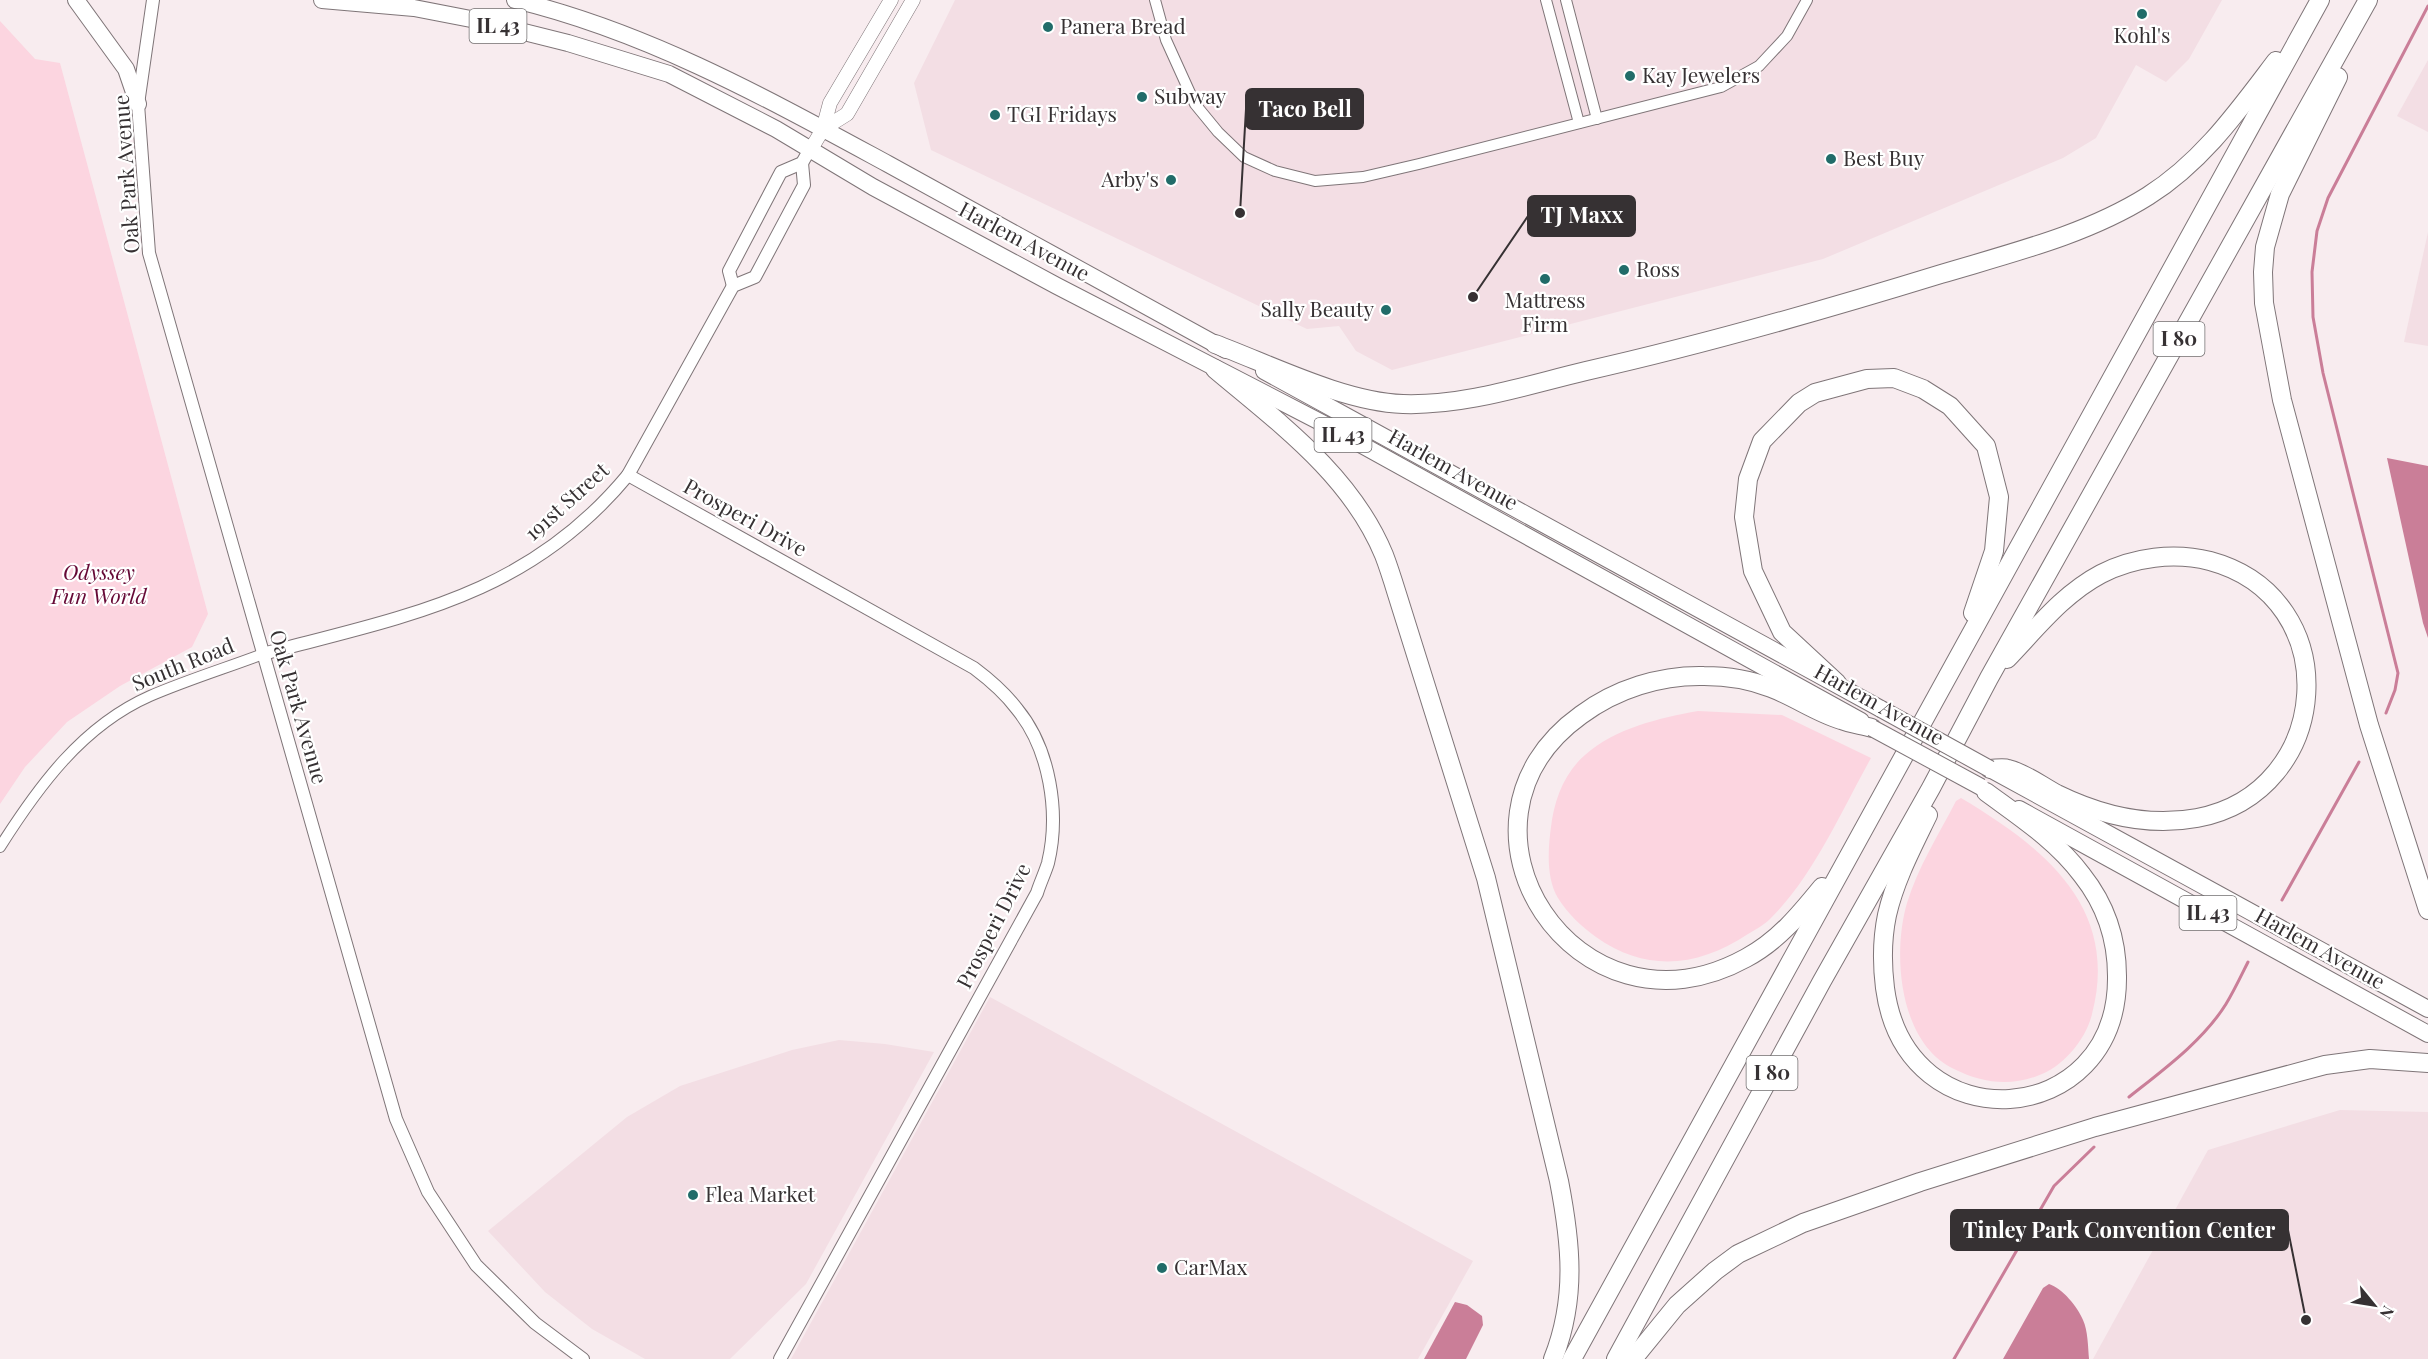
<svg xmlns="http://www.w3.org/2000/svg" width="2428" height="1359" font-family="'Playfair Display',serif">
  <rect width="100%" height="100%" fill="#f8ecef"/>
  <!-- built -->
  <g fill="#f3dee4">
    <path d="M 955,0 L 2222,0 L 2189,59 L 2166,82 L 2136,65 L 2096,138 L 2063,158 L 1823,259 L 1392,370 L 1356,351 L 1339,326 L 1307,329 L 931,150 L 914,83 Z"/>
    <path d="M 2428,60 L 2428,132 L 2397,116 Z"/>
    <path d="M 2428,232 L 2428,346 L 2404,342 Z"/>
    <path d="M 990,997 L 1473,1261 L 1418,1359 L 791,1359 Z"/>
    <path d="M 839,1040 L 885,1044 L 934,1052 L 806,1284 L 730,1359 L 645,1359 L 592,1329 L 545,1292 L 488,1231 L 627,1117 L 680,1086 L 792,1050 Z"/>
    <path d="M 2340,1110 L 2428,1112 L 2428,1359 L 2093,1359 L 2208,1150 Z"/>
  </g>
  <!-- green -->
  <g fill="#fcd5e0">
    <path d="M 0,21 L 35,59 L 60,63 L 208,614 L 192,647 L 120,686 L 67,722 L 25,767 L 0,804 Z"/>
    <path d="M 1698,711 L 1782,715 L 1871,758 C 1842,810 1813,877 1770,919 C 1764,925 1755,930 1748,934 C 1698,967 1647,973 1596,937 C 1582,927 1567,913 1558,898 C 1546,878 1548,849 1551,827 C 1554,801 1564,773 1585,755 C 1615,728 1660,718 1698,711 Z"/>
    <path d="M 1961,798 C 2043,847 2120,907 2092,1014 C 2086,1040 2062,1068 2037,1076 C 2008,1087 1980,1082 1954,1069 C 1899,1043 1892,954 1907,903 C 1918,867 1939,834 1956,801 Z"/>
  </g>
  <!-- water -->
  <g fill="#ca7e98">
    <path d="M 2387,458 L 2428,466 L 2428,638 L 2423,623 Z"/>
    <path d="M 2049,1284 C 2062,1288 2078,1307 2083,1320 C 2088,1331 2088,1347 2089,1359 L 2003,1359 L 2043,1288 Z"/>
    <path d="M 1455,1302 L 1467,1305 L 1482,1316 L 1483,1325 L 1466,1359 L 1424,1359 Z"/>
  </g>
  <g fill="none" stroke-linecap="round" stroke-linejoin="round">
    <!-- stream -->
    <g stroke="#ca7e98" stroke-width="3">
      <path d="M 2386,713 L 2395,690 L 2398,673 L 2323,373 L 2313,317 L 2312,272 L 2317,231 L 2328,198 L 2428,6"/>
      <path d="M 2282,900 L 2359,762"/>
      <path d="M 2129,1097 C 2163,1070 2203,1041 2226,1004 C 2234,991 2241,976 2248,962"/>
      <path d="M 1954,1359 L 2054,1186 L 2094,1147"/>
    </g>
    <!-- minor casing -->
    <g stroke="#7f7578" stroke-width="12">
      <g id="minor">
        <path d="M 1155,0 L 1166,40 L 1195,104 L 1218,132 L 1244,157 L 1275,171 L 1315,181 L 1363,177 L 1419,164 L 1721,87 L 1759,66 L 1787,36 L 1807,0"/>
        <path d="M 1546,0 L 1579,123"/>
        <path d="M 1566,0 L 1597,119"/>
        <path d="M 0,847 C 38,787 82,726 150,696 C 187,680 226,668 263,654"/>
      </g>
    </g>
    <!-- tertiary casing -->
    <g stroke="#7f7578" stroke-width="14">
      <g id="tertiary">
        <path d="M 153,0 L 138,104 L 149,253 L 396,1119 L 428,1192 L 476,1265 L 535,1323 L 583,1359"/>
        <path d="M 733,286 L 729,271 L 781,172 L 802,163 L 806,156"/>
        <path d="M 628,475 L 974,668 C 990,680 1005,693 1017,709 C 1050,749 1060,813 1048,863 C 1045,873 1040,883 1037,893 L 780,1359"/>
        <path d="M 263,654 C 406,616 528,596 628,475 L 733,286 L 755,277 L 804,185 L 802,163"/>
      </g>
    </g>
    <!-- secondary casing -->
    <g stroke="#7f7578" stroke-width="15">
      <g id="secondary">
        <path d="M 823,129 L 847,114 L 913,0"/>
        <path d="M 811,149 L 823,129 L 830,103 L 891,0"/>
      </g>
    </g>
    <!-- primary casing -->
    <g stroke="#7f7578" stroke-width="18">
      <g id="primary">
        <path d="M 76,0 L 126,69 L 138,104"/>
        <path d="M 322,0 L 414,8 L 476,20 L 568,43 L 669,74 L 776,129 L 873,187 L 1057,286 L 1324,424 L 1861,721"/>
        <path d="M 515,0 C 648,32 768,99 888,164 C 1001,226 1113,288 1226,350"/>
        <path d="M 1264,371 L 1881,709"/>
        <path d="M 1990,769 L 2428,1009"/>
        <path d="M 2019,809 L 2428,1034"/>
      </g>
    </g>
    <!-- motorway casing -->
    <g stroke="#7f7578" stroke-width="20">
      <g id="motorway">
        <path d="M 2338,77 L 2280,194 L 2265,247 L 2263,272 L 2264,303 L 2282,400 L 2369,725 L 2428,910"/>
        <path d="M 1215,344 C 1271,365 1344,402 1403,404 C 1465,406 1527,385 1586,371 C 1706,344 1824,310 1941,274 C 2011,253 2086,235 2148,196 C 2202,162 2238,111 2276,61"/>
        <path d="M 1215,369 C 1279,423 1351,475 1384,555 C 1389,568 1393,581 1397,594 L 1486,878 L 1559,1181 C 1571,1243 1577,1298 1553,1359"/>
        <path d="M 1837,683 L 1782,632 L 1753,571 L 1744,517 L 1748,479 L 1762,441 L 1799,403 L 1815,393 L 1867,379 L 1894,378 L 1923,389 L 1950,406 L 1986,446 L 1999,497 L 1994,551 L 1973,613"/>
        <path d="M 1990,769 C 1996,769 2003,767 2008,769 C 2025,773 2042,786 2057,794 C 2100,815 2149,827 2197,818 C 2334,792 2347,598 2210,561 C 2174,552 2134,557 2101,574 C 2063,594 2036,629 2007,659"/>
        <path d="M 1928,815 C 1912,848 1895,880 1887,915 C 1882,939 1882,964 1885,988 C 1906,1146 2119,1130 2117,976 C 2117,939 2105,904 2082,875 C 2057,841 2020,817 1986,792"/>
        <path d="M 1822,887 C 1800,914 1778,941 1746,958 C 1577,1051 1429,824 1581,715 C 1616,689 1660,675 1704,676 C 1726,676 1751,680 1771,688 C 1795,697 1817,713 1841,720 C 1851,724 1862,725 1872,728"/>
        <path d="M 1572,1359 L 2320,0"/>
        <path d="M 1616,1359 L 1822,981 L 1931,788 L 1989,678 L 2368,0"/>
        <path d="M 1633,1359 L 1677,1305 L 1715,1271 L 1738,1254 L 1803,1223 L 1920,1182 L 2095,1127 L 2325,1065 L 2370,1059 L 2428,1063"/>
      </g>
    </g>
    <!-- minor -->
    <use href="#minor" stroke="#fff" stroke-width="10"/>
    <!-- tertiary -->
    <use href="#tertiary" stroke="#fff" stroke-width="12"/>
    <!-- secondary -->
    <use href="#secondary" stroke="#fff" stroke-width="14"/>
    <!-- primary -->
    <use href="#primary" stroke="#fff" stroke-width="16"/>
    <!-- motorway -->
    <use href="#motorway" stroke="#fff" stroke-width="18"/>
    <!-- primary-bridge casing -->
    <g stroke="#7f7578" stroke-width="18" stroke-linecap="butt">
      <g id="primary-bridge">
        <path d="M 1881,709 L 1990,769"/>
        <path d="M 1872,728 L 1981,787"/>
      </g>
    </g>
    <!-- primary-bridge -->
    <use href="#primary-bridge" stroke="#fff" stroke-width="16"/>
  </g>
  <!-- markers -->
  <g fill="#216c69" stroke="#fff" stroke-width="2">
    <circle cx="2142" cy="14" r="6"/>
    <circle cx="1048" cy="27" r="6"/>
    <circle cx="1630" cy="76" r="6"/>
    <circle cx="1142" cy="97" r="6"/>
    <circle cx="995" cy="115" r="6"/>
    <circle cx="1831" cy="159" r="6"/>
    <circle cx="1171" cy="180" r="6"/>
    <circle cx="1624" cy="270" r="6"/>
    <circle cx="1545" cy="279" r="6"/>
    <circle cx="1386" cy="310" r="6"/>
    <circle cx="693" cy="1195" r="6"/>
    <circle cx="1162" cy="1268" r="6"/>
  </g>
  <g text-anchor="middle" stroke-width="4.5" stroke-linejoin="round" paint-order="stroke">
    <!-- shield labels -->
    <g fill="#fff" stroke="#726f70" stroke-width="1.5">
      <rect x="469.5" y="9" width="57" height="34" rx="4.5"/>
      <rect x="2153.5" y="322" width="51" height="34" rx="4.5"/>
      <rect x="1314.5" y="418" width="57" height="34" rx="4.5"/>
      <rect x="2179.5" y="896" width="57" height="34" rx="4.5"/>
      <rect x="1746.5" y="1056" width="51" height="34" rx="4.5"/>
    </g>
    <g font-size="20" font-weight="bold" fill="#363133">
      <text x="498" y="33">IL 43</text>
      <text x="2179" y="346">I 80</text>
      <text x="1343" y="442">IL 43</text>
      <text x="2208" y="920">IL 43</text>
      <text x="1772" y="1080">I 80</text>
    </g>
    <!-- poi labels -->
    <g font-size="21" fill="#363133" stroke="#fff" text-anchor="start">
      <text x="1060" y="34">Panera Bread</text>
      <text x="2142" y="43" text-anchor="middle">Kohl's</text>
      <text x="1642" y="83">Kay Jewelers</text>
      <text x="1154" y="104">Subway</text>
      <text x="1007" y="122">TGI Fridays</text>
      <text x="1843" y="166">Best Buy</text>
      <text x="1159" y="187" text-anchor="end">Arby's</text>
      <text x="1636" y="277">Ross</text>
      <text x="1545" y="308" text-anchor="middle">Mattress<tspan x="1545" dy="24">Firm</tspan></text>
      <text x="1374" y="317" text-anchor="end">Sally Beauty</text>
      <text x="705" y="1202">Flea Market</text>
      <text x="1174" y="1275">CarMax</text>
    </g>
    <!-- street labels -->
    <g font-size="21" fill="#363133" stroke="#fff">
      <text transform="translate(127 174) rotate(-94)" y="7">Oak Park Avenue</text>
      <text transform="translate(1024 242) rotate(28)" y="7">Harlem Avenue</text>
      <text transform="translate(1453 470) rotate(29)" y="7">Harlem Avenue</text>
      <text transform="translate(567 502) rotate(-42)" y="7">191st Street</text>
      <text transform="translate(745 518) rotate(29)" y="7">Prosperi Drive</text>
      <text transform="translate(183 665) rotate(-22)" y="7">South Road</text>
      <text transform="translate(1879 705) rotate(29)" y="7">Harlem Avenue</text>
      <text transform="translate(298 707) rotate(74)" y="7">Oak Park Avenue</text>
      <text transform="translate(994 926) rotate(-63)" y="7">Prosperi Drive</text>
      <text transform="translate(2320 949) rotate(29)" y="7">Harlem Avenue</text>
    </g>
    <!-- park labels -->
    <g font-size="21" font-style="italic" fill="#660936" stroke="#fff">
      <text x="99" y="580">Odyssey<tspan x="99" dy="24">Fun World</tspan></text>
    </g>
  </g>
  <!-- callouts -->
  <path fill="none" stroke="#363133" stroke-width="2" d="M1240 213L1246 109M1473 297L1528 216M2306 1320L2288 1230"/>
  <g fill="#363133" stroke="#fff" stroke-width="2">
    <circle cx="1240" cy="213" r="6"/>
    <circle cx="1473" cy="297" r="6"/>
    <circle cx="2306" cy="1320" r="6"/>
  </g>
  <g fill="#363133" stroke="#363133" stroke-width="2">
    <rect x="1246" y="89" width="117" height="40" rx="6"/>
    <rect x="1528" y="196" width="107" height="40" rx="6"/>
    <rect x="1951" y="1210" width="337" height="40" rx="6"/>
  </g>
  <g font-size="22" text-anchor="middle" font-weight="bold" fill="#fff">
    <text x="1305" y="117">Taco Bell</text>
    <text x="1582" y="223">TJ Maxx</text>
    <text x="2119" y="1238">Tinley Park Convention Center</text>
  </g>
  <!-- north arrow -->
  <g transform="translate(2374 1305) rotate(120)" stroke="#ffffff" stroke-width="4.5" paint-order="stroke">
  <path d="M0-4.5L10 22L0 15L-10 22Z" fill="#363133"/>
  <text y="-9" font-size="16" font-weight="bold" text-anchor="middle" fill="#363133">N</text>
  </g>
</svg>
